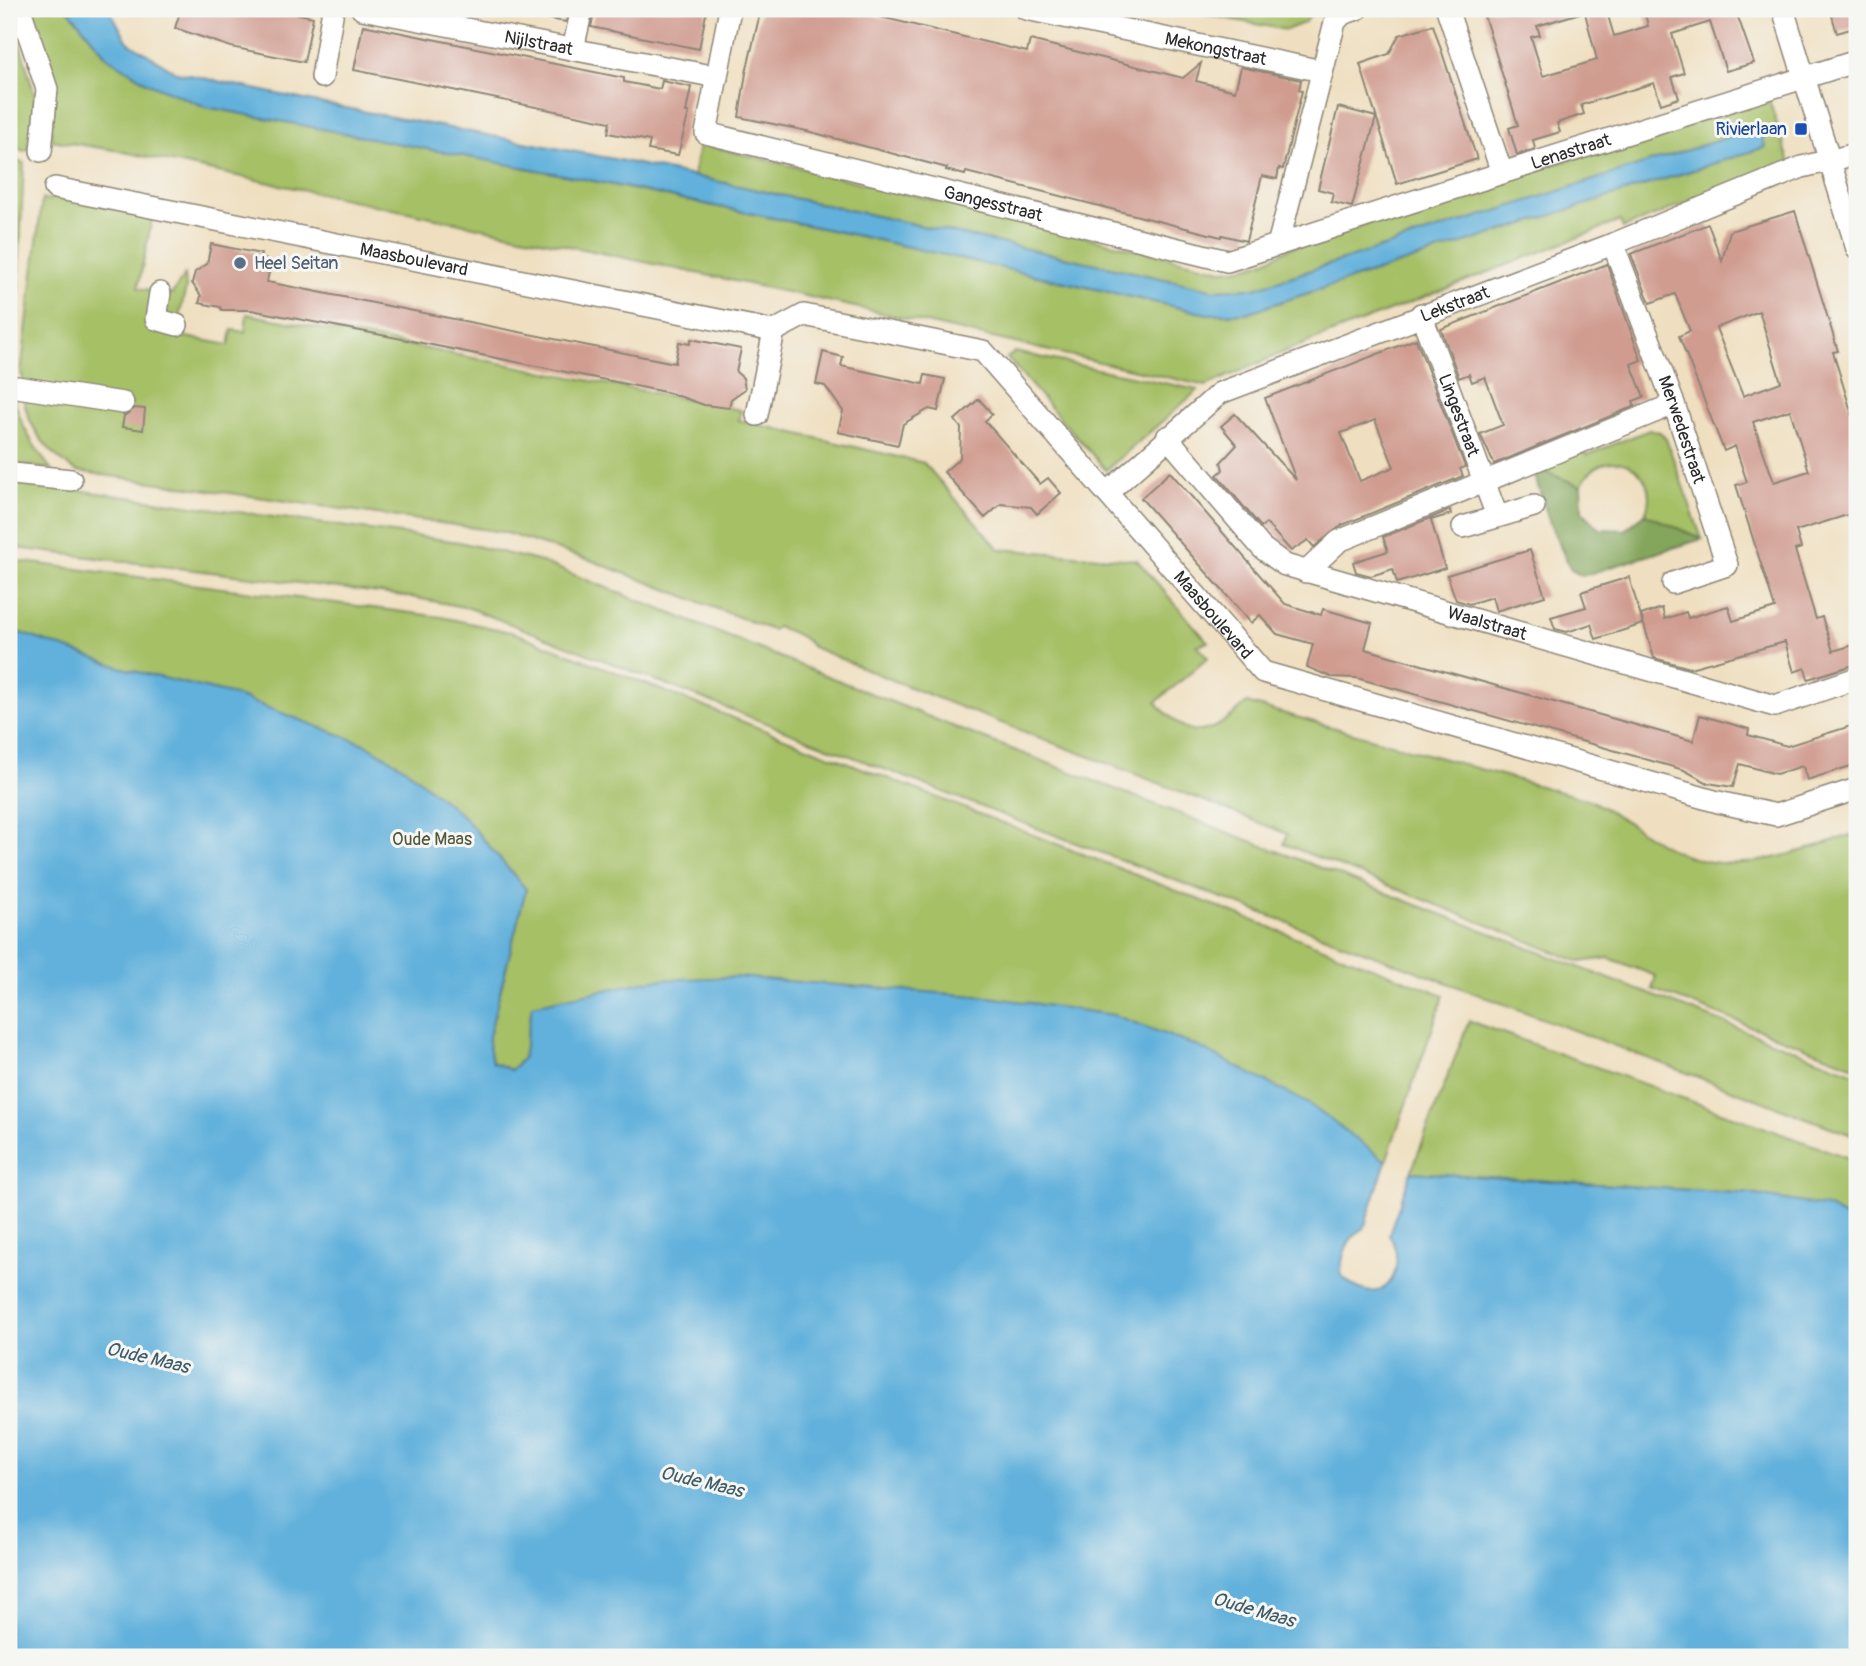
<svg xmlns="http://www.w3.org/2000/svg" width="1866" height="1666" font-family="Pangolin,sans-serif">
  <rect width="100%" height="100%" fill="#f6f6f2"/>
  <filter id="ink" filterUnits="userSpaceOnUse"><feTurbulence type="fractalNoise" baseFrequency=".0143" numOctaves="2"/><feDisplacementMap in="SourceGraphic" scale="14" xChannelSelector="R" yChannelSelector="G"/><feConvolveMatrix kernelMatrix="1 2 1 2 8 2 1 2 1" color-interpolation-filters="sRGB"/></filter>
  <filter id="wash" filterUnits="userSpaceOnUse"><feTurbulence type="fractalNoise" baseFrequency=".00686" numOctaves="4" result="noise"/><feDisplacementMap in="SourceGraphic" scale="28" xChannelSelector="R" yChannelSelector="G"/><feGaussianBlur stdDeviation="1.57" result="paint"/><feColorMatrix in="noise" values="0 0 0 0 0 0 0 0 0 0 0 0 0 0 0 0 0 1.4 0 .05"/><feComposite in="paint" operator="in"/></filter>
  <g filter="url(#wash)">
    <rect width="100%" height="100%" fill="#efdfc0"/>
    <!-- green -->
    <g fill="#a6c066" stroke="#687648" stroke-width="2">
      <path d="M 10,9 L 35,96 L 32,146 L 25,151 L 9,147 Z"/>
      <path d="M 30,9 L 68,9 L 106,56 L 579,178 L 855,235 L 1207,314 L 1246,313 L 1765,147 L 1760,127 L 1255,288 L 1215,290 L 693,176 L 700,141 L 709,146 L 1222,270 C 1250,269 1267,262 1291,247 L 1768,97 L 1790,163 L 1623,228 L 1620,221 L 1291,349 L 1206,386 L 810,297 L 114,150 L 51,140 L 54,76 Z"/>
      <path d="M 1179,9 L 1315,9 L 1304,23 L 1286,30 Z"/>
      <path d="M 9,159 L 24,163 L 17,314 L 9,372 Z"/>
      <path d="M 51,196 L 153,214 L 138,288 L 172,294 L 185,275 L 186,288 L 175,335 L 229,345 L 232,330 L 245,332 L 247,314 L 741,410 L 739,420 L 924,463 L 999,549 L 1137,560 L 1208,642 L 1197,645 L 1208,658 L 1156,702 C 1192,744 1208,737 1247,703 L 1589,800 C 1615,812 1637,830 1662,844 C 1727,884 1792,853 1857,833 L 1857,1067 L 1652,989 L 1656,976 L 1609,958 L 1580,962 L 1284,844 L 1287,834 C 1129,769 968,714 811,646 C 803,635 790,632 777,627 L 772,630 L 590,560 L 503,532 L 76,471 C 51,455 33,435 25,406 C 22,394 27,385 21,373 L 42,199 L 50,200 Z"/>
      <path d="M 1015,352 L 1198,390 L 1106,470 L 1007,358 Z"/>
      <path d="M 9,375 C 16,416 26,437 51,469 L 9,464 Z"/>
      <path d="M 1649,430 L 1660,432 L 1666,439 L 1702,539 L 1645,514 C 1665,468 1602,439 1581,486 L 1532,467 L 1580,448 L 1587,455 Z"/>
      <path d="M 9,481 L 459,542 L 542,562 L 967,732 L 1857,1074 L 1857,1137 L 1031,826 L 469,608 L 411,597 L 9,547 Z"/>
      <path d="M 9,560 L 441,617 L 515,633 L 1444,995 L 1386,1161 L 1383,1159 L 1356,1232 L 1344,1237 L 1337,1258 L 9,968 Z"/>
      <path d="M 1469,1021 L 1857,1161 L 1857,1236 L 1851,1220 L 1751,1194 L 1411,1172 Z"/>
    </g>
    <!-- forest -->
    <path fill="#84a65b" stroke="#586843" stroke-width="2" d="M 1532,467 L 1581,486 L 1582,511 L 1600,529 L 1625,530 L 1645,514 L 1702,539 L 1582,576 L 1571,570 L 1550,524 Z"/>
    <!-- water -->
    <g fill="#62b1dc" stroke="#466e84" stroke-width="2">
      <path d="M 68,9 L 109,9 L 128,42 L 176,72 L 314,102 L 624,161 L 1215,290 L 1255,288 L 1760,127 L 1765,147 L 1246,313 L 1207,314 L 855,235 L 579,178 L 206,107 L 148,83 L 106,56 Z"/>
      <path d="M 9,629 L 126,669 L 234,695 L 367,745 L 405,768 L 464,817 L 526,889 L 488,1040 L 492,1062 L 511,1070 L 523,1058 L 532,1005 L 653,980 L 738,977 L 989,997 L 1114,1015 L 1199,1047 L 1309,1104 L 1386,1161 L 1364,1228 C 1347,1236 1341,1258 1341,1275 C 1378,1315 1412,1275 1389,1234 L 1411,1172 L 1751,1194 L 1827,1207 L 1851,1220 L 1857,1236 L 1857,1657 L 9,1657 Z"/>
    </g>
    <g id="blocks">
      <!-- building -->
      <g fill="#d09c90" fill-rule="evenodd">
        <path d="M 181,9 L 275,9 L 313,17 L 304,62 L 231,47 L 175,28 Z"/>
        <path d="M 539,9 L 569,9 L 566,22 L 538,17 Z"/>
        <path d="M 595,9 L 707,9 L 699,49 L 591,27 Z"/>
        <path d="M 761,9 L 847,9 L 1027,52 L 1030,40 L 1183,78 L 1201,63 L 1196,81 L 1235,91 L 1241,67 L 1301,80 L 1299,90 L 1302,91 L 1283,169 L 1279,168 L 1277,179 L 1262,176 L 1246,241 L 1222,235 L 1221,237 L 966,172 L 965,175 L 946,170 L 947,168 L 807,131 L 739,117 L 746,73 Z"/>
        <path d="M 1482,9 L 1579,9 L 1580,13 L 1537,26 L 1540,35 L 1531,37 L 1543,76 L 1597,60 L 1584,9 L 1606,9 L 1614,36 L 1648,26 L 1645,14 L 1663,9 L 1739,9 L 1737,14 L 1754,63 L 1726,71 L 1710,22 L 1672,34 L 1684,73 L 1672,77 L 1679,98 L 1661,104 L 1654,83 L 1581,105 L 1584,114 L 1557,123 L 1560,132 L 1533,140 L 1535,149 L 1517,155 L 1509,128 L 1518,125 Z"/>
        <path d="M 1830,9 L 1857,9 L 1857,27 L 1837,33 Z"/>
        <path d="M 363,25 L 624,78 L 624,82 L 660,89 L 662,81 L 691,87 L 686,112 L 689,112 L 678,155 L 648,150 L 650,141 L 608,133 L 610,122 L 354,70 Z"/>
        <path d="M 1433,25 L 1477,159 L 1397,184 L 1360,64 L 1389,54 L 1399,35 Z"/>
        <path d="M 1338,107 L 1376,117 L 1352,207 L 1331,202 L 1333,193 L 1318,189 Z"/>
        <path d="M 1795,211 L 1838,351 L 1833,352 L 1857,431 L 1857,512 L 1796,531 L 1801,548 L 1795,550 L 1816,619 L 1822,617 L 1833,651 L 1857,644 L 1857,664 L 1808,679 L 1805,668 L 1794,672 L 1785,642 L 1690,668 L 1654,658 L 1641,615 L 1662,608 L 1665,619 L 1686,612 L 1688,618 L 1728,606 L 1733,621 L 1775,608 L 1736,485 L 1747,482 L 1735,446 L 1724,451 L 1686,354 L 1679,336 L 1690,331 L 1675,294 L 1650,303 L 1631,254 L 1708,224 L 1722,261 L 1730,231 ZM 1759,311 L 1781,382 L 1743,396 L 1716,328 ZM 1790,410 L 1809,471 L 1774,482 L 1753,422 Z"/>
        <path d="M 211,244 L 261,254 L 260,258 L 271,261 L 267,282 L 303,289 L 675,363 L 679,342 L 690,344 L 691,339 L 741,349 L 736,372 L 743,378 L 745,389 L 731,399 L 729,408 L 704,405 L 670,393 L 392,337 L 251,310 L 222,310 L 220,307 L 199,303 L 201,296 L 192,283 L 195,272 L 207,264 Z"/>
        <path d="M 1607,264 L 1641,360 L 1631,364 L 1644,397 L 1633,401 L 1635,406 L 1494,464 L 1480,434 L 1503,425 L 1485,377 L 1472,382 L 1469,374 L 1459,378 L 1441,329 Z"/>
        <path d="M 1416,339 L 1465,467 L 1460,469 L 1463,476 L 1342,525 L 1314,547 L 1308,540 L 1291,551 L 1266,523 L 1261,527 L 1217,475 L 1223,470 L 1221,462 L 1237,445 L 1221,426 L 1235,414 L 1296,480 L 1265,398 ZM 1375,420 L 1394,467 L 1360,481 L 1341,433 Z"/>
        <path d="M 823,352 L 843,357 L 841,366 L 923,384 L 925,375 L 945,379 L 938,411 L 929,409 L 903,424 L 898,445 L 838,432 L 843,411 L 825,386 L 816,384 Z"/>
        <path d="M 979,399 L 992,414 L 985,421 L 1040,484 L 1048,478 L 1061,493 L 1037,514 L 1031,507 L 1001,504 L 985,518 L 944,472 L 960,458 L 961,428 L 955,420 Z"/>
        <path d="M 135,408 L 145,409 L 143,430 L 122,427 L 124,416 Z"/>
        <path d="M 1170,472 L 1285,604 L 1321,615 L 1323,609 L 1372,623 L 1365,649 L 1693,741 L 1700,715 L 1749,729 L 1748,735 L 1787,746 L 1857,724 L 1857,764 L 1807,780 L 1803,766 L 1776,774 L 1740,764 L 1733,787 L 1708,783 L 1684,770 L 1357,678 L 1331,677 L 1307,667 L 1313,644 L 1277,634 L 1260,615 L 1251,623 L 1141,498 Z"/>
        <path d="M 1450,510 L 1451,514 L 1431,520 L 1445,568 L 1397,583 L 1393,569 L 1371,576 L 1356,572 L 1353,562 L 1388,551 L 1383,537 Z"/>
        <path d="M 1530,550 L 1545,596 L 1496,611 L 1492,597 L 1469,604 L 1456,600 L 1447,575 Z"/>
        <path d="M 1629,577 L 1643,624 L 1596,639 L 1591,624 L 1567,632 L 1555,629 L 1551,617 L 1586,607 L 1581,592 Z"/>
      </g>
    </g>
  </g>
  <g filter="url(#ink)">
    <use href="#blocks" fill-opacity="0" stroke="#8d8576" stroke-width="2"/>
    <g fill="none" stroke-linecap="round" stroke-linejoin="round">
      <!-- minor casing -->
      <g stroke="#8d8576" stroke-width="24">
        <g id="minor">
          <path d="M 20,9 L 47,89 L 41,151"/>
          <path id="s1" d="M 362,9 L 717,77"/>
          <path id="s2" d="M 730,9 L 706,133 L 1227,261 L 1502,173"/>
          <path id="s3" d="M 1026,9 L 1322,71"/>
          <path id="s4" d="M 1447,9 L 1502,173 L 1857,61"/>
          <path d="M 1783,9 L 1857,249"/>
          <path d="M 573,49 L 582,9"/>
          <path d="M 322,77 L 333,9"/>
          <path id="s5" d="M 55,188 L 774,331 L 804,315 L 983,351 L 1263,672 L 1718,802 L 1776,815 L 1857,789"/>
          <path id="s6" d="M 1613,244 L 1674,404 L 1727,565 L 1673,583"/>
          <path d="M 1278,245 L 1335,22 L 1342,14 L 1357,9"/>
          <path d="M 160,293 L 156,319 L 177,325"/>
          <path id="s7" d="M 1421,314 L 1497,516"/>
          <path d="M 17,387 L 123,403"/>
          <path d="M 757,415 L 774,331"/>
          <path id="s8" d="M 1167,437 L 1262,548 L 1285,565 L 1775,706 L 1857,678"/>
          <path d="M 13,474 L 71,480"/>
          <path id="s9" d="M 1107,493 L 1220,393 L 1613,244 L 1802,167 L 1857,154"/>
          <path d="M 1463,527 L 1534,506"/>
          <path d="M 1306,572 L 1339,541 L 1674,404"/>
        </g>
      </g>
      <!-- minor -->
      <use href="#minor" stroke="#fff" stroke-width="21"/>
    </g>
  </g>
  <!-- markers -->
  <rect fill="#1a4fb4" stroke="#f6f6f2" stroke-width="2.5" x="1794" y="122" width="14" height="14" rx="3.5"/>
  <circle fill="#5c6f8a" stroke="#f6f6f2" stroke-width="2.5" cx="240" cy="263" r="7"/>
  <g text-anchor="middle" stroke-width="6" stroke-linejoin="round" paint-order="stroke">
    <!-- street labels -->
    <g font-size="18" fill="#2b2b2b" stroke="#f6f6f2">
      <text dy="6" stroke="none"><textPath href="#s1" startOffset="180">Nijlstraat</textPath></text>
      <text dy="6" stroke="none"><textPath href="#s3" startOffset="194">Mekongstraat</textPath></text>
      <text dy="6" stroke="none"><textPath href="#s4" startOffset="245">Lenastraat</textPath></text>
      <text dy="6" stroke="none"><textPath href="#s2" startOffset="422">Gangesstraat</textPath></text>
      <text dy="6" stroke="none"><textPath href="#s5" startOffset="366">Maasboulevard</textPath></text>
      <text dy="6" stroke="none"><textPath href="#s9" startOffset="402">Lekstraat</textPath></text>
      <text dy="6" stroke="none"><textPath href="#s7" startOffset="108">Lingestraat</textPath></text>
      <text dy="6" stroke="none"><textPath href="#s6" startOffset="198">Merwedestraat</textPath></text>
      <text dy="6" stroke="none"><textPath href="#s5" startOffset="1300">Maasboulevard</textPath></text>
      <text dy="6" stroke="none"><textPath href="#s8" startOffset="385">Waalstraat</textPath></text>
    </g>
    <!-- transit labels -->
    <g font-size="18" fill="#164399" stroke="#f6f6f2" text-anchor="end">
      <text x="1787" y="135">Rivierlaan</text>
    </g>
    <!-- service labels -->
    <g font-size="18" fill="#4e5e75" stroke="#f6f6f2" text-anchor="start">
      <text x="254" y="269">Heel Seitan</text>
    </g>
    <!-- park labels -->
    <g font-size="18" fill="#50583d" stroke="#f6f6f2">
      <text x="432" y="845">Oude Maas</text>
    </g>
    <!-- water labels -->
    <g font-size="19" font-style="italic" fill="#3e5a69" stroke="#f6f6f2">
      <text transform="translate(148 1357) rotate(13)" y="7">Oude Maas</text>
      <text transform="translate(702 1481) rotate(13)" y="7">Oude Maas</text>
      <text transform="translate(1254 1609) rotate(16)" y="7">Oude Maas</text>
    </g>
  </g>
  <!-- margin -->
  <rect width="1866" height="1666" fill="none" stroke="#f6f6f2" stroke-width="35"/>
</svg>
